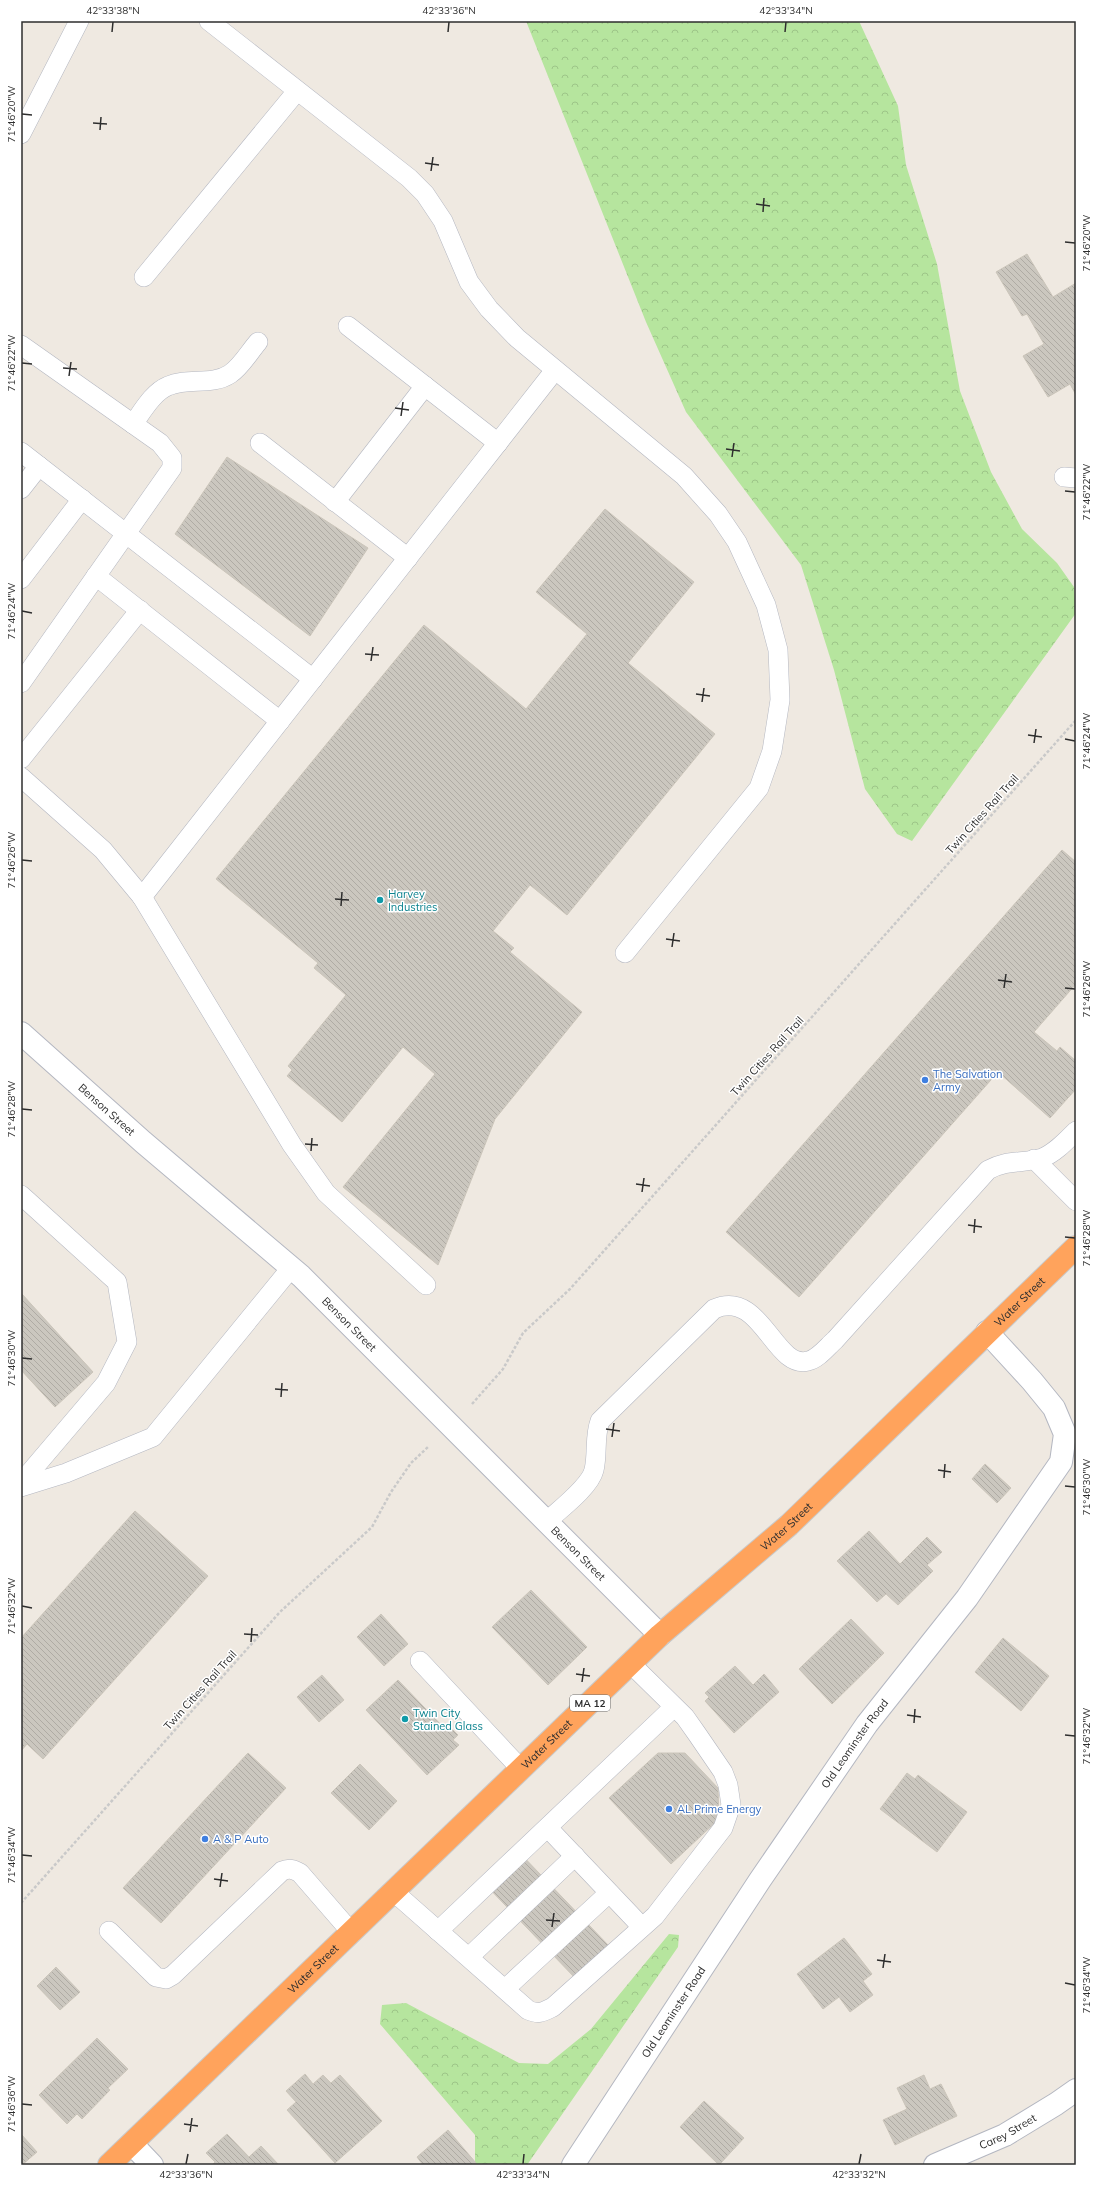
<svg xmlns="http://www.w3.org/2000/svg" width="1097" height="2186" font-family="Mulish,sans-serif">
  <defs>
    <pattern id="forest-crowns" width="20" height="18" patternUnits="userSpaceOnUse"><rect width="20" height="18" fill="#b6e59e"/><path d="M2 6a3 3 0 1 1 6 0M12 15a3 3 0 1 1 6 0" fill="none" stroke="#9dc588"/></pattern>
    <pattern id="building-back-hatch" width="6" height="6" patternUnits="userSpaceOnUse"><rect width="6" height="6" fill="#cbc7bf"/><path d="M-1 5l2 2M0 0l6 6M5-1l2 2" fill="none" stroke="#afaba4"/></pattern>
  </defs>
  <rect width="100%" height="100%" fill="#efe9e1"/>
  <!-- forest -->
  <g fill="url(#forest-crowns)">
    <path d="M 526,21 L 859,21 L 898,106 L 906,165 L 937,264 L 960,391 L 991,472 L 1022,529 L 1057,563 L 1074,587 L 1076,613 L 912,841 L 897,834 L 865,789 L 834,670 L 801,565 L 686,412 L 646,322 Z"/>
    <path d="M 669,1934 L 679,1935 L 678,1947 L 527,2165 L 475,2165 L 475,2135 L 380,2024 L 382,2005 L 406,2003 L 519,2063 L 548,2064 L 591,2029 Z"/>
  </g>
  <!-- building -->
  <g fill="url(#building-back-hatch)" stroke="#cbc5ba">
    <path d="M 1027,254 L 1053,297 L 1076,283 L 1076,395 L 1070,384 L 1048,397 L 1023,356 L 1044,344 L 1027,314 L 1022,316 L 996,272 Z"/>
    <path d="M 227,457 L 368,548 L 310,636 L 175,534 Z"/>
    <path d="M 605,509 L 694,582 L 628,663 L 715,734 L 567,915 L 530,885 L 493,931 L 514,948 L 510,952 L 582,1012 L 495,1119 L 438,1265 L 343,1187 L 435,1074 L 403,1047 L 342,1122 L 287,1076 L 292,1070 L 288,1066 L 346,995 L 314,968 L 318,963 L 216,879 L 424,625 L 526,709 L 587,634 L 536,592 Z"/>
    <path d="M 1062,850 L 1076,862 L 1076,984 L 1034,1032 L 1057,1051 L 1060,1047 L 1076,1061 L 1076,1089 L 1050,1118 L 998,1072 L 799,1297 L 726,1232 Z"/>
    <path d="M 21,1293 L 93,1372 L 55,1407 L 21,1370 Z"/>
    <path d="M 985,1464 L 1011,1488 L 997,1503 L 972,1479 Z"/>
    <path d="M 135,1511 L 208,1576 L 43,1759 L 27,1744 L 21,1751 L 21,1638 Z"/>
    <path d="M 869,1531 L 900,1564 L 927,1537 L 942,1552 L 927,1565 L 933,1571 L 898,1605 L 886,1594 L 877,1602 L 837,1561 Z"/>
    <path d="M 531,1590 L 587,1647 L 548,1685 L 492,1627 Z"/>
    <path d="M 381,1614 L 408,1644 L 384,1666 L 357,1637 Z"/>
    <path d="M 851,1619 L 884,1653 L 832,1704 L 799,1669 Z"/>
    <path d="M 1003,1638 L 1049,1676 L 1021,1711 L 975,1672 Z"/>
    <path d="M 735,1666 L 753,1685 L 764,1674 L 779,1692 L 734,1733 L 705,1701 L 709,1697 L 705,1693 Z"/>
    <path d="M 322,1675 L 344,1700 L 319,1722 L 297,1697 Z"/>
    <path d="M 398,1680 L 447,1731 L 451,1728 L 458,1735 L 453,1740 L 459,1745 L 427,1775 L 366,1710 Z"/>
    <path d="M 248,1753 L 286,1788 L 161,1923 L 123,1888 Z"/>
    <path d="M 658,1753 L 685,1753 L 718,1788 L 719,1819 L 671,1864 L 609,1798 Z"/>
    <path d="M 360,1764 L 397,1801 L 369,1830 L 331,1793 Z"/>
    <path d="M 907,1773 L 915,1779 L 918,1775 L 967,1812 L 937,1852 L 880,1809 Z"/>
    <path d="M 516,1849 L 609,1946 L 576,1979 L 482,1881 Z"/>
    <path d="M 844,1938 L 872,1974 L 863,1981 L 873,1995 L 850,2012 L 839,1997 L 823,2009 L 797,1974 Z"/>
    <path d="M 56,1967 L 80,1992 L 60,2010 L 37,1986 Z"/>
    <path d="M 97,2038 L 128,2069 L 108,2088 L 110,2090 L 82,2119 L 77,2114 L 67,2124 L 39,2095 Z"/>
    <path d="M 305,2074 L 313,2084 L 323,2075 L 331,2083 L 340,2075 L 382,2121 L 335,2163 L 287,2110 L 296,2102 L 286,2091 Z"/>
    <path d="M 924,2075 L 930,2089 L 941,2084 L 957,2116 L 895,2145 L 883,2120 L 907,2109 L 897,2088 Z"/>
    <path d="M 704,2101 L 744,2138 L 719,2165 L 680,2127 Z"/>
    <path d="M 448,2130 L 476,2163 L 474,2165 L 423,2165 L 417,2157 Z"/>
    <path d="M 21,2134 L 37,2152 L 22,2165 L 21,2165 Z"/>
    <path d="M 227,2134 L 249,2157 L 261,2146 L 279,2165 L 212,2165 L 215,2162 L 206,2153 Z"/>
  </g>
  <g fill="none" stroke-linecap="round" stroke-linejoin="round">
    <!-- lane casing -->
    <g stroke="#b4b7c1" stroke-width="20">
      <g id="lane">
        <path d="M 209,21 L 409,178 L 425,194 L 443,221 L 469,282 L 489,309 L 517,338 L 684,476 L 718,514 L 737,542 L 766,605 L 778,650 L 780,700 L 772,751 L 759,788 L 625,953"/>
        <path d="M 21,134 L 79,21"/>
        <path d="M 144,277 L 297,91"/>
        <path d="M 348,326 L 498,443"/>
        <path d="M 21,345 L 160,443 L 172,458 L 172,468 L 21,683"/>
        <path d="M 133,424 C 142,412 153,392 168,386 C 188,377 212,386 230,374 C 241,367 250,351 258,342"/>
        <path d="M 260,443 L 408,558"/>
        <path d="M 21,452 L 313,679"/>
        <path d="M 1064,477 L 1076,478"/>
        <path d="M 21,489 L 39,466"/>
        <path d="M 335,502 L 425,386"/>
        <path d="M 96,576 L 280,721"/>
        <path d="M 21,579 L 82,499"/>
        <path d="M 21,759 L 140,610"/>
        <path d="M 21,777 L 103,850 L 142,897 L 292,1145 L 326,1193 L 426,1285"/>
        <path d="M 142,897 L 555,370"/>
        <path d="M 1034,1159 L 1076,1201"/>
        <path d="M 21,1195 L 117,1282 L 127,1342 L 106,1383 L 21,1483"/>
        <path d="M 21,1487 L 66,1473 L 153,1437 L 291,1268"/>
        <path d="M 546,1522 C 559,1510 590,1487 594,1470 C 598,1453 594,1437 600,1421 L 714,1309 C 761,1288 774,1370 808,1361 C 818,1359 827,1347 835,1340 L 988,1170 C 1008,1159 1022,1164 1042,1158 C 1055,1153 1066,1141 1076,1131"/>
        <path d="M 420,1661 L 521,1769"/>
        <path d="M 548,1828 L 642,1927"/>
        <path d="M 394,1892 L 528,2010 C 539,2015 543,2012 553,2007 L 655,1916 L 723,1828 L 731,1805 L 728,1785 L 723,1772 L 697,1734 L 685,1717 L 631,1664"/>
        <path d="M 109,1931 L 156,1977 L 166,1979 L 173,1975 L 282,1871 C 289,1868 293,1869 300,1873 L 352,1933"/>
        <path d="M 438,1931 L 674,1707"/>
        <path d="M 469,1957 L 575,1856"/>
        <path d="M 505,1989 L 609,1893"/>
      </g>
    </g>
    <!-- street casing -->
    <g stroke="#b4b7c1" stroke-width="24">
      <g id="street">
        <path d="M 132,2144 L 152,2165"/>
        <path id="s1" d="M 573,2165 L 760,1880 L 867,1724 L 967,1598 L 1061,1462 L 1065,1434 L 1054,1408 L 1032,1381 L 987,1332"/>
        <path id="s2" d="M 935,2165 L 1005,2135 L 1056,2104 L 1076,2090"/>
      </g>
    </g>
    <!-- secondary casing -->
    <g stroke="#b4b7c1" stroke-width="24">
      <g id="secondary">
        <path id="s3" d="M 21,1033 L 143,1142 L 301,1276 L 660,1635"/>
      </g>
    </g>
    <!-- highway casing -->
    <g stroke="#c9c9c9" stroke-width="24">
      <g id="highway">
        <path id="s4" d="M 109,2165 L 660,1635 L 789,1525 L 1076,1247"/>
      </g>
    </g>
    <!-- path -->
    <g stroke="#c9c9c9" stroke-width="2.5" stroke-dasharray="3 2" stroke-linecap="butt">
      <path d="M 472,1404 L 503,1369 L 523,1333 L 570,1289 L 1076,720"/>
      <path d="M 21,1903 L 280,1612 L 372,1527 L 391,1492 L 411,1463 L 428,1447"/>
    </g>
    <!-- lane -->
    <use href="#lane" stroke="#fff" stroke-width="19"/>
    <!-- street -->
    <use href="#street" stroke="#fff" stroke-width="22"/>
    <!-- secondary -->
    <use href="#secondary" stroke="#fff" stroke-width="22"/>
    <!-- highway -->
    <use href="#highway" stroke="#ffa35c" stroke-width="22"/>
  </g>
  <!-- ticks -->
  <path fill="none" stroke="#2e2e2e" stroke-width="1.5" d="M 112,32 L 113,22M 448,32 L 449,22M 785,32 L 786,22M 22,114 L 32,115M 93,123 L 107,124M 100,130 L 101,117M 425,163 L 439,165M 431,171 L 433,157M 756,204 L 770,206M 763,212 L 764,198M 1065,242 L 1075,243M 22,363 L 32,364M 63,368 L 77,369M 69,376 L 71,362M 395,408 L 409,410M 401,416 L 403,402M 726,449 L 740,451M 732,457 L 734,443M 1065,491 L 1075,492M 22,611 L 32,613M 365,654 L 379,655M 371,661 L 373,647M 696,694 L 710,696M 702,702 L 704,688M 1028,735 L 1042,737M 1065,739 L 1075,741M 1034,743 L 1036,729M 22,860 L 32,861M 335,899 L 349,900M 341,906 L 342,892M 666,939 L 680,941M 672,947 L 674,933M 998,980 L 1012,982M 1004,988 L 1006,974M 1065,988 L 1075,989M 22,1109 L 32,1110M 305,1144 L 318,1145M 311,1151 L 312,1138M 636,1184 L 650,1186M 642,1192 L 644,1178M 968,1225 L 982,1227M 974,1233 L 975,1219M 1065,1237 L 1075,1238M 22,1358 L 32,1359M 275,1389 L 288,1390M 281,1397 L 282,1383M 606,1429 L 620,1431M 612,1437 L 614,1423M 938,1470 L 951,1472M 944,1478 L 945,1464M 1065,1486 L 1075,1487M 22,1606 L 32,1608M 244,1634 L 258,1635M 251,1642 L 252,1628M 576,1674 L 590,1676M 582,1682 L 584,1668M 907,1715 L 921,1717M 914,1723 L 915,1709M 1065,1735 L 1075,1736M 22,1855 L 32,1856M 214,1879 L 228,1881M 220,1887 L 222,1873M 546,1920 L 560,1921M 552,1927 L 554,1913M 877,1960 L 891,1962M 883,1968 L 885,1954M 1065,1983 L 1075,1985M 22,2104 L 32,2105M 184,2124 L 198,2126M 190,2132 L 192,2118M 186,2164 L 188,2154M 523,2164 L 524,2154M 859,2164 L 861,2154"/>
  <!-- markers -->
  <g fill="#0f9aa8" stroke="#fff" stroke-width="1.5">
    <circle cx="380" cy="900" r="4"/>
    <circle cx="405" cy="1719" r="4"/>
  </g>
  <g fill="#3f7fe0" stroke="#fff" stroke-width="1.5">
    <circle cx="925" cy="1080" r="4"/>
    <circle cx="669" cy="1809" r="4"/>
    <circle cx="205" cy="1839" r="4"/>
  </g>
  <g text-anchor="middle" stroke-width="3" stroke-linejoin="round" paint-order="stroke">
    <!-- shield labels -->
    <rect fill="#fff" stroke="#6d6d6d" stroke-width="1" x="570" y="1695" width="40" height="16" rx="3"/>
    <g font-size="10" font-weight="bold" fill="#2e2e2e">
      <text x="590" y="1707">MA 12</text>
    </g>
    <!-- street labels -->
    <g font-size="11" fill="#2e2e2e" stroke="#fff">
      <text transform="translate(982 814) rotate(-48)" y="4">Twin Cities Rail Trail</text>
      <text transform="translate(767 1056) rotate(-48)" y="4">Twin Cities Rail Trail</text>
      <text dy="4" stroke="none"><textPath href="#s3" startOffset="115">Benson Street</textPath></text>
      <text dy="4" stroke="none"><textPath href="#s4" startOffset="1255">Water Street</textPath></text>
      <text dy="4" stroke="none"><textPath href="#s3" startOffset="439">Benson Street</textPath></text>
      <text dy="4" stroke="none"><textPath href="#s4" startOffset="931">Water Street</textPath></text>
      <text dy="4" stroke="none"><textPath href="#s3" startOffset="763">Benson Street</textPath></text>
      <text transform="translate(200 1690) rotate(-48)" y="4">Twin Cities Rail Trail</text>
      <text dy="4" stroke="none"><textPath href="#s4" startOffset="607">Water Street</textPath></text>
      <text dy="4" stroke="none"><textPath href="#s1" startOffset="507">Old Leominster Road</textPath></text>
      <text dy="4" stroke="none"><textPath href="#s4" startOffset="283">Water Street</textPath></text>
      <text dy="4" stroke="none"><textPath href="#s1" startOffset="183">Old Leominster Road</textPath></text>
      <text dy="4" stroke="none"><textPath href="#s2" startOffset="80">Carey Street</textPath></text>
    </g>
    <!-- culture labels -->
    <g font-size="11" fill="#0d838f" stroke="#fff" text-anchor="start">
      <text x="388" y="898">Harvey<tspan x="388" dy="13">Industries</tspan></text>
      <text x="413" y="1717">Twin City<tspan x="413" dy="13">Stained Glass</tspan></text>
    </g>
    <!-- shop labels -->
    <g font-size="11" fill="#366cbe" stroke="#fff" text-anchor="start">
      <text x="933" y="1078">The Salvation<tspan x="933" dy="13">Army</tspan></text>
      <text x="677" y="1813">AL Prime Energy</text>
      <text x="213" y="1843">A &amp; P Auto</text>
    </g>
  </g>
  <!-- border -->
  <rect width="1097" height="2186" fill="none" stroke="#ffffff" stroke-width="44"/>
  <rect x="22" y="22" width="1053" height="2142" fill="none" stroke="#2e2e2e" stroke-width="1.5"/>
  <g font-size="10" text-anchor="middle" fill="#2e2e2e">
    <text x="113" y="14">42°33'38"N</text>
    <text x="449" y="14">42°33'36"N</text>
    <text x="786" y="14">42°33'34"N</text>
    <text transform="translate(11 114) rotate(-90)" y="4">71°46'20"W</text>
    <text transform="translate(1086 243) rotate(-90)" y="4">71°46'20"W</text>
    <text transform="translate(11 363) rotate(-90)" y="4">71°46'22"W</text>
    <text transform="translate(1086 492) rotate(-90)" y="4">71°46'22"W</text>
    <text transform="translate(11 611) rotate(-90)" y="4">71°46'24"W</text>
    <text transform="translate(1086 741) rotate(-90)" y="4">71°46'24"W</text>
    <text transform="translate(11 860) rotate(-90)" y="4">71°46'26"W</text>
    <text transform="translate(1086 989) rotate(-90)" y="4">71°46'26"W</text>
    <text transform="translate(11 1109) rotate(-90)" y="4">71°46'28"W</text>
    <text transform="translate(1086 1238) rotate(-90)" y="4">71°46'28"W</text>
    <text transform="translate(11 1358) rotate(-90)" y="4">71°46'30"W</text>
    <text transform="translate(1086 1487) rotate(-90)" y="4">71°46'30"W</text>
    <text transform="translate(11 1606) rotate(-90)" y="4">71°46'32"W</text>
    <text transform="translate(1086 1736) rotate(-90)" y="4">71°46'32"W</text>
    <text transform="translate(11 1855) rotate(-90)" y="4">71°46'34"W</text>
    <text transform="translate(1086 1985) rotate(-90)" y="4">71°46'34"W</text>
    <text transform="translate(11 2104) rotate(-90)" y="4">71°46'36"W</text>
    <text x="186" y="2178">42°33'36"N</text>
    <text x="523" y="2178">42°33'34"N</text>
    <text x="859" y="2178">42°33'32"N</text>
  </g>
</svg>
